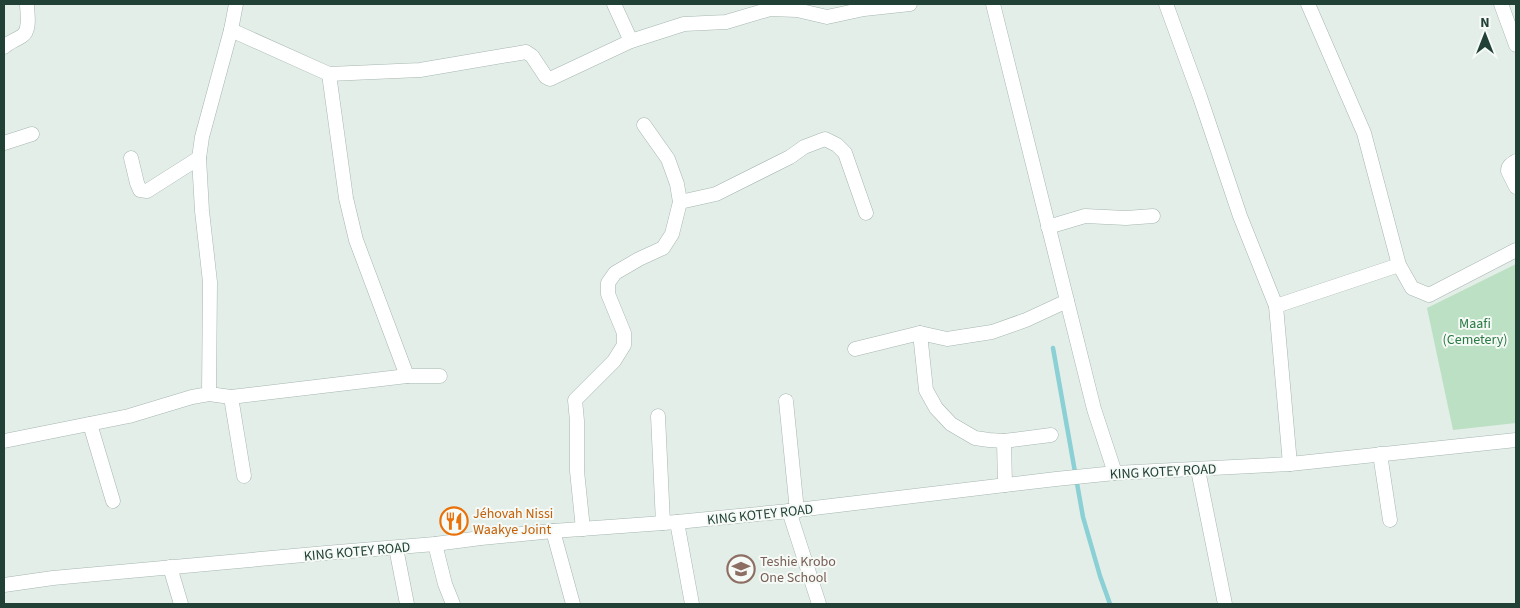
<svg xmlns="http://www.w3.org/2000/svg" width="1520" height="608" font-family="'Source Sans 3',sans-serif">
  <rect width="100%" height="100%" fill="#e4eee9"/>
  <!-- green -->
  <path fill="#bce0c3" d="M 1516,264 L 1516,423 L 1453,430 L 1427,308 Z"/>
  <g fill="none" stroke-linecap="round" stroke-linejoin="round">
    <!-- stream -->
    <path stroke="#8ad0d5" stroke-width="4.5" d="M 1053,348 L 1083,517 L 1100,576 L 1110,604"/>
    <!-- minor casing -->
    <g stroke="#a6b7b0" stroke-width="15">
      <g id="minor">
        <path d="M 614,4 L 631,41"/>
        <path d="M 993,4 L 1094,409 L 1115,473"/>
        <path d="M 1166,4 L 1200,97 L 1240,216 L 1276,306 L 1290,464"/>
        <path d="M 1308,4 L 1364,133 L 1399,265 L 1412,288 L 1429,295 L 1516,250"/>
        <path d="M 1501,4 L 1516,45"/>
        <path d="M 231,30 L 329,74 L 420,70 L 526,52 L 532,56 L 546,77 L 550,79 L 631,41 L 684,24 L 726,22 L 770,9 L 797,10 L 827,17 L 864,9 L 910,4"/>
        <path d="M 4,47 C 9,42 16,40 22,36 C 31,30 27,13 27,4"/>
        <path d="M 329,74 L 346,198 L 356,240 L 407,376"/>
        <path d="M 4,143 L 32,134"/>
        <path d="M 131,158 L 137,183 L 140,190 L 147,191 L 199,158"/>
        <path d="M 1516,161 C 1512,164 1508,165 1508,171 L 1516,187"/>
        <path d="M 680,202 L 716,194 L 790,157 L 804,147 L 825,139 L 837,145 L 845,153 L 866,213"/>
        <path d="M 1048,227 L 1085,216 L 1126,218 L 1153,216"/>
        <path d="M 1276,306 L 1399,265"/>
        <path d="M 920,333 L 926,390 L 936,408 L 951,424 L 975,438 L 989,440 L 1004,441 L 1051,435"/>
        <path d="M 855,349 L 920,333 L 947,339 L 992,332 L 1026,320 L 1067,301"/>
        <path d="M 209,394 L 231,397 L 407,376 L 440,376"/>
        <path d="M 231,397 L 244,476"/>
        <path d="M 786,401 L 797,511"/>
        <path d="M 658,416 L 663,523"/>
        <path d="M 90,424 L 113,501"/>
        <path d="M 4,441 L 129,416 L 192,397 L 209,394 L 210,282 L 202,211 L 199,158 L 202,137 L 231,30 L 236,4"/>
        <path d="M 1004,441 L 1005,485"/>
        <path d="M 1380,454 L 1390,520"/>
        <path d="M 1198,470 L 1225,604"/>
        <path d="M 789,511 L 819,604"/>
        <path d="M 677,522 L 692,604"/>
        <path d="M 583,529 L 577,471 L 577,421 L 575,400 L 614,361 L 624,345 L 624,333 L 608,294 L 608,283 L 615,273 L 639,259 L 663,248 L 672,234 L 680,202 L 677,184 L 668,159 L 644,125"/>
        <path d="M 553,531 L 573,604"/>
        <path d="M 435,544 L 445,584 L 453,604"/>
        <path d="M 396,548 L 407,604"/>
        <path d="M 170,567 L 181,604"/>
        <path d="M 4,585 L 53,578 L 326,553 L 435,544 L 481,538 L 553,531 L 677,522 L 789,511 L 1056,479 L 1115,473 L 1290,464 L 1516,440"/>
      </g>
    </g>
    <!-- minor -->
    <use href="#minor" stroke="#fff" stroke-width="14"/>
  </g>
  <!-- icons -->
  <defs>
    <g id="restaurant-ring" transform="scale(1.4375)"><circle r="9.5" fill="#f5faf7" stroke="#e8710a" stroke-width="1.5"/><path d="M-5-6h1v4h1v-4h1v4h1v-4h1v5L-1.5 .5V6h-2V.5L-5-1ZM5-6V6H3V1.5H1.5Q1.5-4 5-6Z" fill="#e8710a"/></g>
    <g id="school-ring" transform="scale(1.4375)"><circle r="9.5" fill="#f5faf7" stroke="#8d6e63" stroke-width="1.5"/><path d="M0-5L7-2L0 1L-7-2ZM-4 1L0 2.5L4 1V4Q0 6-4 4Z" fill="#8d6e63"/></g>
  </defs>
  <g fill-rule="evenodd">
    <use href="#restaurant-ring" x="454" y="521"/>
    <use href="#school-ring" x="741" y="569"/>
  </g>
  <g text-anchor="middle" stroke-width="4" stroke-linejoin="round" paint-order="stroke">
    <!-- park labels -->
    <g font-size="14" fill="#2a7a43" stroke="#f5faf7">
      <text x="1475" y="328">Maafi<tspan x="1475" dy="16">(Cemetery)</tspan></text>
    </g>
    <!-- street labels -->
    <g font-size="14" fill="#224136" stroke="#f5faf7">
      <text transform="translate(1163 471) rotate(-3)" y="5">KING KOTEY ROAD</text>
      <text transform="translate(760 514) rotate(-6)" y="5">KING KOTEY ROAD</text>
      <text transform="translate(357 551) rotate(-5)" y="5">KING KOTEY ROAD</text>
    </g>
    <!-- food labels -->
    <g font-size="14" fill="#c56008" stroke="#f5faf7" text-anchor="start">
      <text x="473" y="518">Jéhovah Nissi<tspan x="473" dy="16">Waakye Joint</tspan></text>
    </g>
    <!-- education labels -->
    <g font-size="14" fill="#785e54" stroke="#f5faf7" text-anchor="start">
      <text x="760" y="566">Teshie Krobo<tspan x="760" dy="16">One School</tspan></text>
    </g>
  </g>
  <!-- border -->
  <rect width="1520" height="608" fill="none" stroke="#224136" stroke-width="10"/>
  <!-- north arrow -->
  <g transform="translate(1485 35)" stroke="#f5faf7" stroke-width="4" paint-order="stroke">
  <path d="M0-4L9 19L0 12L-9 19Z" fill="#224136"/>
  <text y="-8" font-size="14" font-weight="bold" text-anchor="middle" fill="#224136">N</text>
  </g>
</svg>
